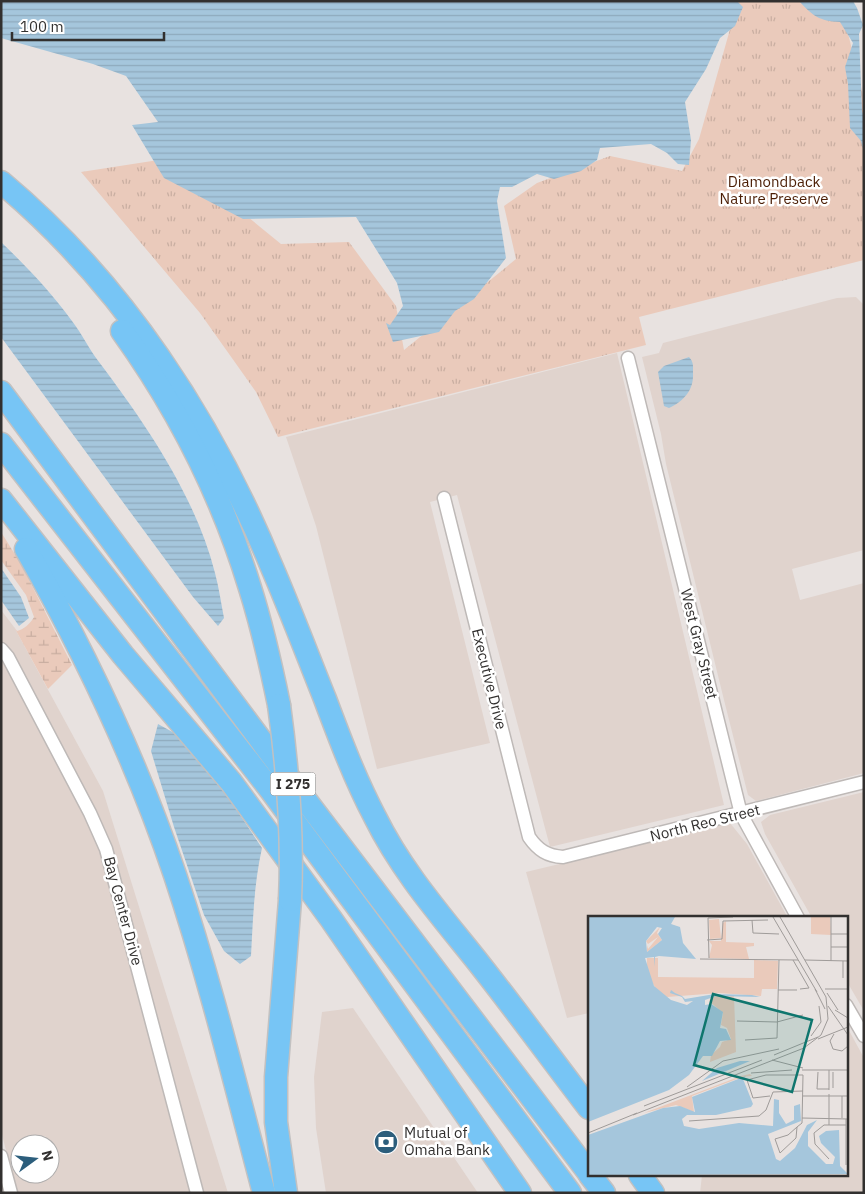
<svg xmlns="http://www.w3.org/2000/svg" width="865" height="1194" font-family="'IBM Plex Sans',sans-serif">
  <defs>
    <pattern id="grass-tufts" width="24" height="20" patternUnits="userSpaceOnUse" patternTransform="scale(1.25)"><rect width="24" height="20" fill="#eacabb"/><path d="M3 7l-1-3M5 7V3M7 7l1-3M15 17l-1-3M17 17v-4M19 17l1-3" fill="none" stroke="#c9aea1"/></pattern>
    <pattern id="wetland-marsh" width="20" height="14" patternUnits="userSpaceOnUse" patternTransform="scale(1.25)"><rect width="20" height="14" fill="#eacabb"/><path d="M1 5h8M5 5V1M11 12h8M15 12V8" fill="none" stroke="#c9aea1"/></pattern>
    <pattern id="water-rules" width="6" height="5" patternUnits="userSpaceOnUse" patternTransform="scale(1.25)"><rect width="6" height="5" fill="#a5c6dc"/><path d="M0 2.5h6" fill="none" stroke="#8eaabd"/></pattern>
  </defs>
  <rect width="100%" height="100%" fill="#e8e2e0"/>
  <!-- built -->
  <g fill="#e0d3cd" fill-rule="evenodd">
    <path d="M 856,297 L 864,305 L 864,550 L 792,569 L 800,600 L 864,583 L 864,773 L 756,801 L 748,795 L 724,700 L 666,464 L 661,434 L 642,357 L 659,353 L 663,343 L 837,298 Z"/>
    <path d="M 617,353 L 724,805 L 550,847 L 457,495 L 430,502 L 490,743 L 377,769 L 316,526 L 286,437 Z"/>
    <path d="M 1,610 L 14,627 L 103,791 L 228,1193 L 203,1193 L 112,847 L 14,655 L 1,642 Z"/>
    <path d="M 1,658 L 85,815 L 101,851 L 191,1193 L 17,1193 L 1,1131 ZM 20,1144 L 50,1144 L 50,1174 L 20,1174 Z"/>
    <path d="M 864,792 L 864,1011 L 846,980 L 846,918 L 812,918 L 765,834 L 761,822 L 770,815 Z"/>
    <path d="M 730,823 L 747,844 L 788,918 L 589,918 L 589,1013 L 567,1018 L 526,872 Z"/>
    <path d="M 353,1008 L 478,1193 L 326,1193 L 316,1128 L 314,1077 L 322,1012 Z"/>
    <path d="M 846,1025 L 864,1058 L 864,1193 L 700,1193 L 702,1175 L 846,1175 Z"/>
  </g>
  <!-- grass -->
  <path fill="url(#grass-tufts)" d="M 738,1 L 828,1 L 845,21 L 864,99 L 864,260 L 639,317 L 646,345 L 278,437 L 256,392 L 200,313 L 81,172 L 165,159 L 194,173 L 281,244 L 349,242 L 396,306 L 404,350 L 516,259 L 504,206 L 537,183 L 610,156 L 682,171 L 699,139 Z"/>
  <!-- wetland -->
  <path fill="url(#wetland-marsh)" d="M 1,532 L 21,564 L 72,665 L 48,689 L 14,627 L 17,631 C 23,630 31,623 34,617 L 26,595 L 1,560 Z"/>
  <!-- water -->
  <g fill="url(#water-rules)">
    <path d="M 1,1 L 737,1 L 743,7 L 735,26 L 720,38 L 706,69 L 685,102 L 691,140 L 689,165 L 678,164 L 667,153 L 651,144 L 600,148 L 597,160 L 581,171 L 554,179 L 537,174 L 512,187 L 500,187 L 497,201 L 506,258 L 474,299 L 455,311 L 439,332 L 393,342 L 386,323 L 390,325 L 403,306 L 397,283 L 356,217 L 243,219 L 164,178 L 132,125 L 158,122 L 126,76 L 93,64 L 1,38 Z"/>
    <path d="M 799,1 L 853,1 L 857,8 L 863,25 L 859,34 L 862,111 L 864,117 L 864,152 L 861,141 L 850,128 L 848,84 L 845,67 L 853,43 L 840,22 C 819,21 813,16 799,1 Z"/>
    <path d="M 1,242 C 27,267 51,292 72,321 C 82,334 89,349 99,362 C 145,423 196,497 215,573 C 219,588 221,603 224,618 L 218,626 L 193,597 L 1,337 Z"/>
    <path d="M 689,357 C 694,362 693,367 693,373 C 694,390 684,401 669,408 L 664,406 L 658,372 L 664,366 Z"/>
    <path d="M 1,568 L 21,597 L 29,618 L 19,626 L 1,600 Z"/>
    <path d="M 158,724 L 187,740 L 203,759 L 262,848 C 254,883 253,919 251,956 L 240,964 L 224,951 L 204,915 L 174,827 L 151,751 Z"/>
  </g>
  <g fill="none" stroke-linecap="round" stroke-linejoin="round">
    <!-- street casing -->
    <g stroke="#beb9b7" stroke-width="15">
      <g id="street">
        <path d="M 628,358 L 741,814 L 798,918"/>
        <path d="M 444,498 L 529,837 C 538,850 547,856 563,857 L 864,782"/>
        <path d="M 1,649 L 8,657 L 90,813 L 106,849 L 197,1193"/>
        <path d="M 846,1005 L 864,1036"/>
        <path d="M 1,1156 L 11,1193"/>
      </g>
    </g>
    <!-- highway casing -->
    <g stroke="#c2c1c1" stroke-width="25">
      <g id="highway">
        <path d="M 1,182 C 122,283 211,420 271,565 C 290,609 307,654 325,699 C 340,739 355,779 375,817 C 402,872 443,918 481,966 C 518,1013 553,1061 589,1108"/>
        <path d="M 122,331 C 178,409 222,496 250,588 C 262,626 271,666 279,705"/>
        <path d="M 1,392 L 301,794 L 589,1173"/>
        <path d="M 1,444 L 270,789 L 570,1193"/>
        <path d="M 1,500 L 123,655 L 231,782 L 331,919 L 520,1193"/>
        <path d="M 26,549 C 85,653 137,762 175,875 C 210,980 236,1087 264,1193"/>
        <path d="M 590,1175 L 604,1193"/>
        <path d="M 640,1175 L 653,1193"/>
        <path d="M 286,1193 L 276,1122 L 276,1077 L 290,900"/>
      </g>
    </g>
    <!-- street -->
    <use href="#street" stroke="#fff" stroke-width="12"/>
    <!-- highway -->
    <use href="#highway" stroke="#77c5f5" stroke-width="22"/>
    <!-- highway-bridge casing -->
    <g stroke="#c2c1c1" stroke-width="25" stroke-linecap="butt">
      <path id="highway-bridge" d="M 279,705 C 288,770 293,835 290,900"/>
    </g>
    <!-- highway-bridge -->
    <use href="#highway-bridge" stroke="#77c5f5" stroke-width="22"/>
  </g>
  <!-- icons -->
  <defs>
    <g id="bank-disc" transform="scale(1.25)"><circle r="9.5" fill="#2c5e7c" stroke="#fff"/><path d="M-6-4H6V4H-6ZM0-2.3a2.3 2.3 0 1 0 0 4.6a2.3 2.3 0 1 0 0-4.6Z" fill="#fff"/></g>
  </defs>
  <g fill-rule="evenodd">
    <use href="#bank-disc" x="386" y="1142"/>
  </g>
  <g text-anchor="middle" stroke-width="5" stroke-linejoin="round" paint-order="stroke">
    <!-- shield labels -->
    <rect fill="#fff" stroke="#706e6d" stroke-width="1" x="270.5" y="772.5" width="45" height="23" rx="4"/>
    <g font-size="14" font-weight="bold" fill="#32302f">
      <text x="293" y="789">I 275</text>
    </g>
    <!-- park labels -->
    <g font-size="15" fill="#4b1e05" stroke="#fff">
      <text x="774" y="187">Diamondback<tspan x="774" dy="17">Nature Preserve</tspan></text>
    </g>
    <!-- street labels -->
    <g font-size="15" fill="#32302f" stroke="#fff">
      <text transform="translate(699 644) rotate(76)" y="5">West Gray Street</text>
      <text transform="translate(489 679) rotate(76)" y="5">Executive Drive</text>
      <text transform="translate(705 823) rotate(-14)" y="5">North Reo Street</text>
      <text transform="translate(123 911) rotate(75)" y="5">Bay Center Drive</text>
    </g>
    <!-- poi labels -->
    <g font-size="15" fill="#32302f" stroke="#fff" text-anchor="start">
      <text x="404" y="1138">Mutual of<tspan x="404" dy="17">Omaha Bank</tspan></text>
    </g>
  </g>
  <!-- overview -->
  <g transform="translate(588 916)">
    <rect width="260" height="260" fill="#e8e2e0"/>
    <path d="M 59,42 L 70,42 L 70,61 L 166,62 L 166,44 L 190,45 L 189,73 L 174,73 L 173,80 L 131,77 L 79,81 L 72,79 L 65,68 L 59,56 ZM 126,80 L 146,80 L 148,136 L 122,146 L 123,139 L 132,131 L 134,126 L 143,123 L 139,112 L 133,109 L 135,97 L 121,85 Z" fill="#eacabb"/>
    <path d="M 223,1 L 242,1 L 243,19 L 223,18 ZM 131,3 L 133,22 L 122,23 L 121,4 ZM 138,5 L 138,26 L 166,27 L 166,30 L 158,31 L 161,43 L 121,42 L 124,29 L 121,25 L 133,25 L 135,7 ZM 72,11 L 69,17 L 74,24 L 59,36 L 59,29 L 60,33 L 70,21 L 60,28 L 58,25 Z" fill="#eacabb"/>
    <path d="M 162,158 L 164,160 L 154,161 L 104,180 L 106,196 L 88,189 L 56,197 L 153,160 Z" fill="#eacabb"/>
    <path d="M 0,1 L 87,1 L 83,8 L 92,11 L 95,27 L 108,43 L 71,40 L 67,41 L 66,51 L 66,41 L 57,42 L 66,70 L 83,84 L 99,89 L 105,85 L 97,86 L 94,81 L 82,77 L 83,74 L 87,77 L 94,80 L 97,83 L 127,78 L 164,79 L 172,81 L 128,80 L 117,84 L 117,89 L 123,88 L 135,96 L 132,112 L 138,113 L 143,124 L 132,125 L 124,140 L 115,140 L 101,159 L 81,174 L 0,206 ZM 69,11 L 74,12 L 70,18 L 74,24 L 59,36 L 58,25 ZM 152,145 L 162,145 L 114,165 L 129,152 ZM 158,160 L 155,163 L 165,188 L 163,191 L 128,199 L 99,199 L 94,203 L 96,210 L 111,213 L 151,207 L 185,210 L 186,183 L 191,184 L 191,197 L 198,208 L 206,204 L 206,190 L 212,188 L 213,205 L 180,218 L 188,243 L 192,245 L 207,232 L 219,209 L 229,204 L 220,216 L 220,230 L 238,248 L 245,248 L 247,241 L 233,227 L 231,220 L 238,215 L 251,214 L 252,250 L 260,258 L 0,259 L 0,219 L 75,192 L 92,190 L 107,196 L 104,181 Z" fill="#a5c6dc" fill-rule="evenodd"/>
    <path fill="none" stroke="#9f9b99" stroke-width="1" d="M 185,1 L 229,76M 120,2 L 121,42M 120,2 L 145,1M 164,4 L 165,17 L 191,18M 243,18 L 260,18M 119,24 L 134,23 L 135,5 L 180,4M 243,31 L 260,31M 112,43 L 210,44M 205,44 L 221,72 L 212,73M 217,44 L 260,45M 243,45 L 243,1M 255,62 L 255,45M 227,73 L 237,93M 237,73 L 260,73M 190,74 L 209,74M 239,77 L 250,94M 240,90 L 260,119M 247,94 L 260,102M 149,105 L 189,106 L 215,99M 246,118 L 242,125 L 245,133 L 254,135 L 260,130M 223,120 L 233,106 L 231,90M 230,123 L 260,111M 157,124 L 189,122 L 191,44M 186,139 L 230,121M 184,144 L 215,152M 214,154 L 260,154M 230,156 L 229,173 L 241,173M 163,157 L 204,154M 99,171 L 135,145 L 191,133M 245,172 L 245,156M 241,174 L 241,154M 182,180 L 165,182 L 159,164 L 178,159 L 215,159M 215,180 L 260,180M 56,190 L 174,144M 45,199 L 216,132 L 233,119 L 240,103 L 238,81 L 192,1M 214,202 L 260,203M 254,202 L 254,180M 101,205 L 171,200 L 178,194 L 185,176 L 215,175M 241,209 L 241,178M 209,211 L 208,222 L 192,237 L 187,223 L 200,219 ZM 209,211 L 214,207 L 215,159M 0,217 L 49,197M 241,243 L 227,228 L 226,217 L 236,209 L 258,209M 258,249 L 258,203"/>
    <path fill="#0f766e" fill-opacity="0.15" stroke="#0f766e" stroke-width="2.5" d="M 125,78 L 224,104 L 204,176 L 106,149 Z"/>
    <rect width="260" height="260" fill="none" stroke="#32302f" stroke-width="2.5"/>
  </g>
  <!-- border -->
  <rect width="865" height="1194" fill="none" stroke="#32302f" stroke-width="5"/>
  <!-- north arrow -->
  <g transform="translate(35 1159) rotate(75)"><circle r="24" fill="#ffffff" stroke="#adacac"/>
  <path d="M0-4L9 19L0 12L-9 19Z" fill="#2c5e7c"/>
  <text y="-8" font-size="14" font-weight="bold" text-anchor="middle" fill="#32302f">N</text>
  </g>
  <!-- scale -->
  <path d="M12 32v8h152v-8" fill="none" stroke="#32302f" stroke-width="2.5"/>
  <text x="20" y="32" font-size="15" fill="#32302f" stroke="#ffffff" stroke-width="4" paint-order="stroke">100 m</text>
</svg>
